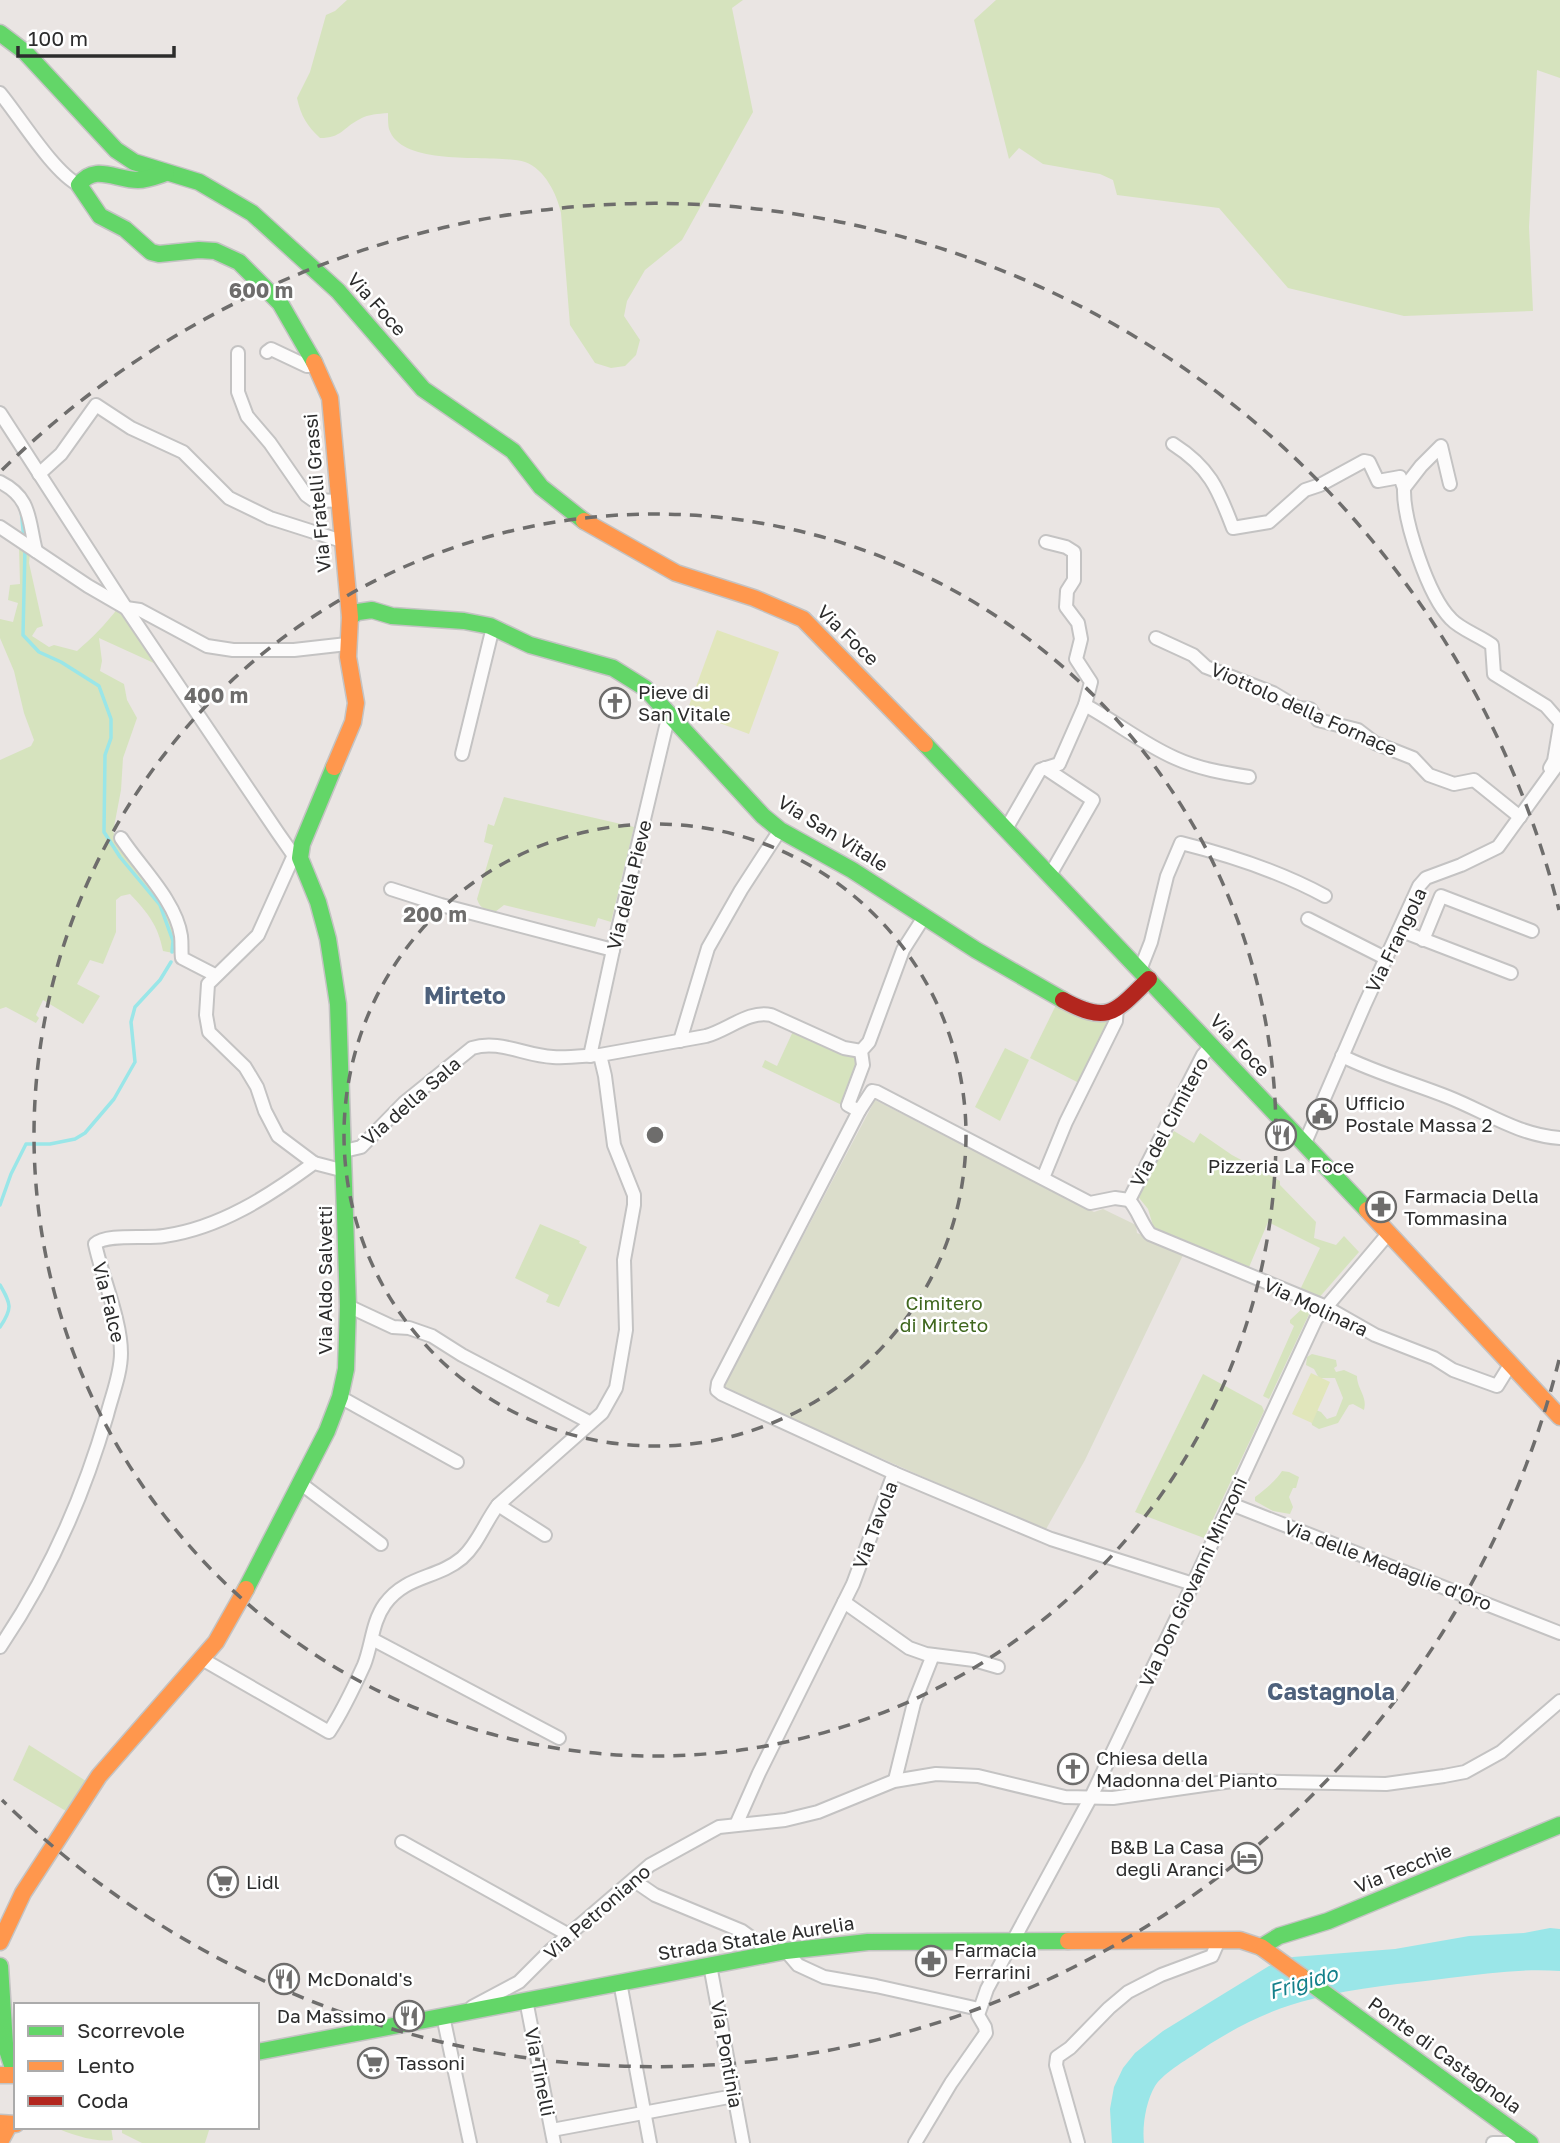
<svg xmlns="http://www.w3.org/2000/svg" width="1560" height="2143" font-family="'Golos Text',sans-serif">
  <rect width="100%" height="100%" fill="#eae5e3"/>
  <!-- green -->
  <g fill="#d6e3be">
    <path d="M 347,0 L 743,0 L 732,8 L 753,112 L 682,240 L 645,270 L 627,301 L 624,316 L 640,340 L 636,355 L 625,366 L 611,368 L 595,363 L 570,325 L 561,213 C 557,195 545,169 525,162 C 496,153 402,169 389,129 C 388,125 388,118 388,113 C 378,114 369,114 360,119 C 342,128 342,138 320,138 C 307,126 301,116 297,98 L 310,72 L 326,15 L 335,11 Z"/>
    <path d="M 996,0 L 1560,0 L 1560,78 L 1537,70 L 1529,227 L 1533,311 L 1404,316 L 1288,288 L 1219,208 L 1117,195 L 1113,180 L 1100,174 L 1043,164 L 1019,148 L 1009,159 L 974,20 Z"/>
    <path d="M 19,547 L 30,553 L 29,563 L 43,626 L 37,628 L 32,636 L 49,647 L 54,645 L 77,651 C 92,638 105,625 118,608 L 156,664 L 99,638 L 102,661 L 100,671 L 124,684 L 127,700 L 137,718 L 123,758 L 121,790 L 113,832 L 175,922 L 178,954 L 163,951 C 158,925 148,913 130,894 L 121,896 L 116,900 L 116,932 L 103,964 L 90,960 L 77,984 L 100,996 L 83,1024 L 43,1000 L 36,1015 L 39,1018 L 36,1023 L 6,1007 L 0,1009 L 0,760 L 31,746 L 34,740 L 24,713 L 14,671 L 0,638 L 0,619 L 13,622 L 18,603 L 8,600 L 10,585 L 20,584 Z"/>
    <path d="M 504,797 L 634,827 L 611,922 L 598,918 L 595,927 L 504,905 L 495,912 C 486,910 480,909 477,899 L 493,845 L 484,842 L 488,824 L 494,826 Z"/>
    <path d="M 1058,1001 L 1111,1020 L 1081,1084 L 1030,1058 Z"/>
    <path d="M 795,1027 L 857,1058 L 859,1063 L 844,1106 L 762,1067 L 765,1060 L 777,1066 Z"/>
    <path d="M 1005,1048 L 1029,1060 L 1000,1121 L 975,1107 Z"/>
    <path d="M 1174,1131 L 1194,1143 L 1200,1133 L 1232,1155 L 1280,1181 L 1280,1185 L 1316,1222 L 1314,1238 L 1336,1245 L 1344,1236 L 1359,1252 L 1317,1300 L 1298,1294 L 1320,1248 L 1268,1222 L 1247,1272 L 1155,1232 L 1148,1209 L 1136,1194 Z"/>
    <path d="M 540,1224 L 580,1241 L 579,1243 L 587,1247 L 559,1307 L 546,1302 L 549,1295 L 515,1278 Z"/>
    <path d="M 1305,1306 L 1311,1310 L 1269,1399 L 1263,1396 L 1294,1326 L 1290,1323 L 1290,1320 Z"/>
    <path d="M 1312,1354 L 1336,1360 L 1337,1366 L 1334,1368 L 1336,1372 L 1344,1370 L 1357,1376 C 1357,1389 1368,1397 1364,1410 L 1353,1404 L 1349,1405 L 1338,1423 L 1319,1429 L 1312,1425 L 1311,1418 L 1316,1410 L 1321,1412 L 1327,1419 L 1336,1416 L 1343,1398 L 1335,1378 L 1319,1378 L 1314,1369 L 1306,1365 L 1307,1357 Z"/>
    <path d="M 1203,1374 L 1262,1406 L 1264,1411 L 1204,1538 L 1135,1512 Z"/>
    <path d="M 1282,1471 L 1289,1472 L 1299,1477 L 1296,1488 L 1293,1488 L 1289,1497 L 1293,1507 L 1290,1514 L 1273,1511 L 1255,1501 L 1255,1497 C 1263,1491 1277,1480 1282,1471 Z"/>
    <path d="M 29,1745 L 86,1781 L 66,1811 L 13,1780 Z"/>
    <path d="M 54,2127 L 111,2127 L 113,2140 C 96,2143 70,2134 54,2127 Z"/>
    <path d="M 122,2127 L 210,2127 L 205,2143 L 142,2143 L 122,2133 Z"/>
  </g>
  <!-- cemetery -->
  <path fill="#dbddcb" d="M 875,1100 L 1094,1212 L 1103,1209 L 1136,1225 L 1137,1233 L 1184,1253 L 1085,1460 L 1045,1531 L 723,1388 Z"/>
  <!-- pitch -->
  <g fill="#e1e6bb">
    <path d="M 717,630 L 779,652 L 749,734 L 687,711 Z"/>
    <path d="M 1311,1373 L 1330,1382 L 1312,1423 L 1292,1414 Z"/>
  </g>
  <!-- water -->
  <path fill="#9ae6e8" d="M 1550,1928 L 1560,1929 L 1560,1971 C 1522,1968 1486,1974 1449,1978 C 1403,1984 1357,1987 1312,1999 C 1269,2009 1228,2031 1192,2056 C 1181,2063 1162,2075 1155,2086 C 1146,2101 1142,2126 1144,2143 L 1112,2143 L 1110,2109 L 1114,2087 L 1123,2068 L 1135,2053 L 1163,2031 L 1269,1966 L 1293,1957 L 1395,1949 L 1469,1936 L 1524,1933 Z"/>
  <g fill="none" stroke-linecap="round" stroke-linejoin="round">
    <!-- stream -->
    <g stroke="#9ae6e8" stroke-width="3.5">
      <path d="M 21,509 L 24,540"/>
      <path d="M 25,548 L 23,635 L 39,652 L 61,662 L 99,686 L 111,719 L 111,738 L 105,755 L 104,832 L 120,857 L 160,905 L 173,941 L 172,952"/>
      <path d="M 0,1205 L 11,1174 L 26,1144 L 50,1144 L 75,1139 L 85,1133 L 114,1099 L 135,1062 L 131,1022 L 135,1007 L 160,980 L 171,962"/>
      <path d="M 0,1285 C 11,1304 13,1308 0,1327"/>
    </g>
    <!-- street casing -->
    <g stroke="#c4c3c3" stroke-width="16">
      <g id="street">
        <path d="M 0,93 C 20,117 53,172 79,185"/>
        <path d="M 267,352 L 271,349 L 307,366 L 316,366"/>
        <path d="M 238,353 L 238,392 L 247,416 L 270,443 L 306,495 L 313,500 L 340,501"/>
        <path d="M 0,413 L 126,608 L 278,833 L 292,853 L 300,858"/>
        <path d="M 1173,444 C 1209,467 1218,488 1233,528 L 1269,522 L 1305,490 L 1320,485 L 1364,461 L 1369,462 L 1378,481 L 1400,477 L 1404,488"/>
        <path d="M 39,474 L 61,454 L 96,405 L 131,428 L 183,452 L 229,498 L 270,518 L 342,541"/>
        <path d="M 0,482 C 32,498 28,520 36,551"/>
        <path d="M 1450,484 L 1441,446 L 1421,466 L 1404,488 C 1403,520 1428,596 1451,619 C 1460,629 1480,636 1492,645 L 1494,674 L 1546,706 L 1560,722"/>
        <path d="M 0,527 L 88,586 L 126,608 L 140,610 L 207,646 L 233,650 L 294,650 L 347,644"/>
        <path d="M 1156,638 L 1193,655 L 1206,667 L 1273,693 L 1298,708 L 1310,709 L 1318,720 L 1358,730 L 1375,743 L 1413,758 L 1429,775 L 1454,784 L 1474,780 L 1520,817"/>
        <path d="M 1085,705 C 1116,722 1143,744 1175,758 C 1199,769 1224,773 1249,777"/>
        <path d="M 462,754 L 493,627"/>
        <path d="M 1045,768 L 1093,800 L 1050,875"/>
        <path d="M 1550,768 L 1554,761 L 1560,725"/>
        <path d="M 1006,829 L 1040,770 L 1059,764 L 1085,705 L 1091,682 L 1076,659 L 1081,639 L 1078,623 L 1066,607 L 1067,591 L 1074,580 L 1074,552 L 1066,547 L 1046,542"/>
        <path d="M 121,838 C 140,867 176,901 181,936 C 182,944 181,951 182,958 L 215,975"/>
        <path d="M 294,855 L 258,935 L 208,984 L 206,1015 L 209,1032 L 245,1067 L 257,1087 L 265,1111 L 278,1136 L 314,1163"/>
        <path d="M 391,889 L 441,905 L 613,950"/>
        <path d="M 1308,919 L 1387,959"/>
        <path d="M 1399,930 L 1511,973"/>
        <path d="M 1423,940 L 1441,896 L 1532,931"/>
        <path d="M 1140,970 L 1151,942 L 1167,876 L 1181,843 C 1229,855 1281,872 1325,896"/>
        <path d="M 680,1041 L 708,948 L 741,890 L 780,830"/>
        <path d="M 590,1056 L 613,950 L 669,714"/>
        <path d="M 1342,1056 C 1376,1073 1413,1083 1448,1097 C 1486,1112 1518,1135 1560,1138"/>
        <path d="M 859,1111 L 848,1105 L 863,1065 L 861,1051 L 869,1042 L 903,950 L 924,917"/>
        <path d="M 1304,1145 L 1364,1006 L 1419,886 L 1426,878 L 1461,865 L 1498,847 L 1560,761"/>
        <path d="M 344,1151 L 361,1147 L 404,1103 L 472,1048 C 499,1039 525,1056 553,1057 C 567,1058 582,1056 597,1055"/>
        <path d="M 1043,1178 L 1066,1122 L 1116,1021 L 1117,1007"/>
        <path d="M 1129,1200 L 1115,1198 L 1090,1203 L 877,1092 L 872,1091 L 859,1111 L 718,1383 L 717,1390 L 722,1394 L 894,1473 L 1051,1539 L 1193,1584"/>
        <path d="M 1129,1200 C 1138,1210 1141,1223 1150,1234 L 1324,1306 L 1375,1335 L 1434,1358 L 1453,1370 L 1497,1386 L 1510,1365"/>
        <path d="M 1129,1200 L 1203,1055 L 1212,1045"/>
        <path d="M 348,1306 L 393,1327 L 409,1328 L 432,1336 L 462,1355 L 589,1422"/>
        <path d="M 340,1397 L 457,1462"/>
        <path d="M 300,1483 L 381,1544"/>
        <path d="M 1231,1504 L 1560,1633"/>
        <path d="M 498,1505 L 545,1535"/>
        <path d="M 844,1602 L 909,1648 L 926,1654 L 974,1660 L 998,1667"/>
        <path d="M 372,1639 L 559,1738"/>
        <path d="M 0,1647 C 49,1575 83,1498 107,1415 C 112,1395 121,1374 121,1353 C 121,1320 102,1277 95,1244 C 107,1233 147,1239 164,1236 C 220,1228 269,1196 314,1163 L 345,1171"/>
        <path d="M 202,1659 L 329,1732 C 342,1712 354,1687 364,1665 C 372,1645 372,1622 385,1604 C 406,1575 437,1579 462,1558 C 478,1544 485,1522 498,1505 L 602,1413 L 616,1388 L 626,1330 L 624,1260 L 634,1205 L 634,1195 L 614,1145 L 605,1076 L 600,1055 L 706,1036 C 728,1030 749,1010 771,1015 L 844,1048 L 861,1051"/>
        <path d="M 895,1780 L 914,1703 L 933,1655"/>
        <path d="M 736,1825 L 759,1773 L 853,1584 L 894,1473"/>
        <path d="M 402,1842 L 569,1935"/>
        <path d="M 633,1880 L 655,1895 L 742,1931 L 774,1954"/>
        <path d="M 786,1951 L 798,1965 L 824,1977 L 876,1986 L 979,2009"/>
        <path d="M 710,1965 L 743,2143"/>
        <path d="M 620,1982 L 650,2143"/>
        <path d="M 526,2000 L 554,2143"/>
        <path d="M 472,2007 L 519,1982 L 552,1949 L 650,1865 L 719,1827 L 785,1820 L 818,1812 L 894,1781 L 936,1774 L 978,1776 L 1065,1797 L 1113,1798 L 1232,1781 L 1386,1784 L 1444,1776 L 1465,1772 L 1501,1752 L 1560,1701"/>
        <path d="M 443,2016 L 470,2143"/>
        <path d="M 552,2130 L 734,2096"/>
        <path d="M 915,2143 L 951,2083 L 986,2033 L 985,2027 L 978,2015 L 987,1989 L 1091,1797 L 1193,1584 L 1316,1319 L 1388,1234"/>
        <path d="M 1078,2143 L 1056,2065 L 1057,2057 L 1070,2048 L 1109,2008 L 1128,1992 L 1161,1975 L 1212,1956 L 1219,1940"/>
        <path d="M 1493,2143 L 1509,2143"/>
      </g>
    </g>
    <!-- fast casing -->
    <g stroke="#c4c3c3" stroke-width="19">
      <g id="fast">
        <path d="M 0,33 L 25,52 L 116,150 L 134,162 L 199,182 L 252,213 L 338,291 L 423,389 L 513,451 L 541,487 L 584,521"/>
        <path d="M 166,173 C 157,176 147,180 138,180 C 116,180 94,163 79,185 L 100,216 L 125,229 L 151,252 L 159,254 L 199,250 L 215,251 L 239,262 L 280,303 L 314,362"/>
        <path d="M 350,617 L 358,612 L 372,610 L 392,616 L 464,621 L 490,626 L 530,645 L 613,668 L 645,688 L 763,816 L 780,830 L 852,870 L 976,950 L 1063,1000"/>
        <path d="M 925,744 L 1367,1210"/>
        <path d="M 246,1589 L 327,1431 L 340,1397 L 346,1369 L 348,1306 L 338,1004 L 328,939 L 318,902 L 300,858 L 302,844 L 334,767"/>
        <path d="M 1261,1947 L 1279,1936 L 1328,1921 L 1560,1825"/>
        <path d="M 0,1966 L 5,2044 L 15,2074"/>
        <path d="M 1301,1976 L 1530,2143"/>
        <path d="M 257,2052 L 786,1951 L 868,1942 L 1068,1941"/>
      </g>
    </g>
    <!-- slow casing -->
    <g stroke="#c4c3c3" stroke-width="19">
      <g id="slow">
        <path d="M 314,362 L 330,398 L 350,617 L 348,657 L 356,703 L 353,722 L 334,767"/>
        <path d="M 584,521 L 676,573 L 754,598 L 803,619 L 925,744"/>
        <path d="M 1367,1210 L 1560,1417"/>
        <path d="M 1068,1941 L 1240,1940 L 1261,1947 L 1301,1976"/>
        <path d="M 0,1942 L 23,1893 L 99,1776 L 216,1642 L 246,1589"/>
        <path d="M 0,2075 L 16,2075"/>
        <path d="M 0,2123 L 16,2124"/>
        <path d="M 0,2142 L 9,2125"/>
      </g>
    </g>
    <!-- jam casing -->
    <g stroke="#c4c3c3" stroke-width="19">
      <path id="jam" d="M 1063,1000 C 1109,1025 1115,1012 1149,979"/>
    </g>
    <!-- street -->
    <use href="#street" stroke="#fcfbfb" stroke-width="12"/>
    <!-- fast -->
    <use href="#fast" stroke="#63d668" stroke-width="16"/>
    <!-- slow -->
    <use href="#slow" stroke="#ff974d" stroke-width="16"/>
    <!-- jam -->
    <use href="#jam" stroke="#b3261e" stroke-width="16"/>
  </g>
  <!-- distance rings -->
  <g fill="none" stroke="#6e6d6c" stroke-width="3.5" stroke-dasharray="12 9">
    <circle cx="655" cy="1135" r="311"/>
    <circle cx="655" cy="1135" r="621"/>
    <path d="M1559 1360A932 932 0 0 1 2 1800M2 470A932 932 0 0 1 1559 910"/>
  </g>
  <!-- icons -->
  <defs>
    <g id="church-ring" transform="scale(1.575)"><circle r="9.5" fill="#fff" stroke="#6e6d6c" stroke-width="1.5"/><path d="M-1.2-6h2.4v3.5h3.3v2.4h-3.3V6h-2.4V-.1h-3.3v-2.4h3.3Z" fill="#6e6d6c"/></g>
    <g id="civic-ring" transform="scale(1.575)"><circle r="9.5" fill="#fff" stroke="#6e6d6c" stroke-width="1.5"/><path d="M-.6-6.5H3V-4.5H.6V-3L4-1V1h2V6H-6V1h2V-1L-.6-3ZM-1.2 2.5V6h2.4V2.5Z" fill="#6e6d6c"/></g>
    <g id="restaurant-ring" transform="scale(1.575)"><circle r="9.5" fill="#fff" stroke="#6e6d6c" stroke-width="1.5"/><path d="M-5-6h1v4h1v-4h1v4h1v-4h1v5L-1.5 .5V6h-2V.5L-5-1ZM5-6V6H3V1.5H1.5Q1.5-4 5-6Z" fill="#6e6d6c"/></g>
    <g id="pharmacy-ring" transform="scale(1.575)"><circle r="9.5" fill="#fff" stroke="#6e6d6c" stroke-width="1.5"/><path d="M-2-6h4v4h4v4h-4v4h-4v-4h-4v-4h4Z" fill="#6e6d6c"/></g>
    <g id="hotel-ring" transform="scale(1.575)"><circle r="9.5" fill="#fff" stroke="#6e6d6c" stroke-width="1.5"/><path d="M-6-4.5h1.5V1H6V5H4.5V3h-9V5H-6ZM-4 0a1.8 1.8 0 1 1 3.6 0ZM.5 0V-2.5h3Q6-2.5 6 0Z" fill="#6e6d6c"/></g>
    <g id="supermarket-ring" transform="scale(1.575)"><circle r="9.5" fill="#fff" stroke="#6e6d6c" stroke-width="1.5"/><path d="M-6-5.5h2.5l.6 2H6L4.5 2H-2.5L-4.4-4H-6ZM-1.5 3.2a1.3 1.3 0 1 0 .1 0ZM3 3.2a1.3 1.3 0 1 0 .1 0Z" fill="#6e6d6c"/></g>
  </defs>
  <g fill-rule="evenodd">
    <use href="#church-ring" x="615" y="703"/>
    <use href="#civic-ring" x="1322" y="1114"/>
    <use href="#restaurant-ring" x="1281" y="1135"/>
    <use href="#pharmacy-ring" x="1381" y="1207"/>
    <use href="#church-ring" x="1073" y="1769"/>
    <use href="#hotel-ring" x="1247" y="1858"/>
    <use href="#supermarket-ring" x="223" y="1882"/>
    <use href="#pharmacy-ring" x="931" y="1961"/>
    <use href="#restaurant-ring" x="284" y="1979"/>
    <use href="#restaurant-ring" x="409" y="2016"/>
    <use href="#supermarket-ring" x="373" y="2063"/>
  </g>
  <g text-anchor="middle" stroke-width="5" stroke-linejoin="round" paint-order="stroke">
    <!-- street labels -->
    <g font-size="19" fill="#2c2c2c" stroke="#fff">
      <text transform="translate(377 304) rotate(48)" y="7">Via Foce</text>
      <text transform="translate(317 493) rotate(-95)" y="7">Via Fratelli Grassi</text>
      <text transform="translate(848 635) rotate(44)" y="7">Via Foce</text>
      <text transform="translate(1304 709) rotate(24)" y="7">Viottolo della Fornace</text>
      <text transform="translate(833 833) rotate(32)" y="7">Via San Vitale</text>
      <text transform="translate(629 885) rotate(-76)" y="7">Via della Pieve</text>
      <text transform="translate(1396 940) rotate(-64)" y="7">Via Frangola</text>
      <text transform="translate(1240 1045) rotate(47)" y="7">Via Foce</text>
      <text transform="translate(411 1101) rotate(-41)" y="7">Via della Sala</text>
      <text transform="translate(1169 1122) rotate(-62)" y="7">Via del Cimitero</text>
      <text transform="translate(325 1280) rotate(-90)" y="7">Via Aldo Salvetti</text>
      <text transform="translate(109 1302) rotate(76)" y="7">Via Falce</text>
      <text transform="translate(1316 1307) rotate(25)" y="7">Via Molinara</text>
      <text transform="translate(875 1525) rotate(-69)" y="7">Via Tavola</text>
      <text transform="translate(1388 1565) rotate(21)" y="7">Via delle Medaglie d'Oro</text>
      <text transform="translate(1193 1582) rotate(-65)" y="7">Via Don Giovanni Minzoni</text>
      <text transform="translate(1403 1868) rotate(-22)" y="7">Via Tecchie</text>
      <text transform="translate(597 1912) rotate(-41)" y="7">Via Petroniano</text>
      <text transform="translate(756 1938) rotate(-9)" y="7">Strada Statale Aurelia</text>
      <text transform="translate(727 2054) rotate(80)" y="7">Via Pontinia</text>
      <text transform="translate(1445 2055) rotate(36)" y="7">Ponte di Castagnola</text>
      <text transform="translate(540 2072) rotate(79)" y="7">Via Tinelli</text>
    </g>
    <!-- poi labels -->
    <g font-size="19" fill="#2c2c2c" stroke="#fff" text-anchor="start">
      <text x="638" y="699">Pieve di<tspan x="638" dy="22">San Vitale</tspan></text>
      <text x="1345" y="1110">Ufficio<tspan x="1345" dy="22">Postale Massa 2</tspan></text>
      <text x="1281" y="1173" text-anchor="middle">Pizzeria La Foce</text>
      <text x="1404" y="1203">Farmacia Della<tspan x="1404" dy="22">Tommasina</tspan></text>
      <text x="1096" y="1765">Chiesa della<tspan x="1096" dy="22">Madonna del Pianto</tspan></text>
      <text x="1224" y="1854" text-anchor="end">B&amp;B La Casa<tspan x="1224" dy="22">degli Aranci</tspan></text>
      <text x="246" y="1889">Lidl</text>
      <text x="954" y="1957">Farmacia<tspan x="954" dy="22">Ferrarini</tspan></text>
      <text x="307" y="1986">McDonald's</text>
      <text x="386" y="2023" text-anchor="end">Da Massimo</text>
      <text x="396" y="2070">Tassoni</text>
    </g>
    <!-- park labels -->
    <g font-size="19" fill="#3f671e" stroke="#fff">
      <text x="944" y="1310">Cimitero<tspan x="944" dy="22">di Mirteto</tspan></text>
    </g>
    <!-- water labels -->
    <g font-size="21" font-style="italic" fill="#14808b" stroke="#fff">
      <text transform="translate(1303 1983) rotate(-16)" y="7">Frigido</text>
    </g>
    <!-- quarter labels -->
    <g font-size="23" font-weight="bold" fill="#4e617c" stroke="#fff">
      <text x="465" y="1004">Mirteto</text>
      <text x="1331" y="1700">Castagnola</text>
    </g>
  </g>
  <circle cx="655" cy="1135" r="10" fill="#6e6d6c" stroke="#fff" stroke-width="3.5"/>
  <g font-size="21" text-anchor="middle" font-weight="bold" fill="#6e6d6c" stroke="#fff" stroke-width="5" stroke-linejoin="round" paint-order="stroke">
    <text x="261" y="298">600 m</text>
    <text x="216" y="703">400 m</text>
    <text x="435" y="922">200 m</text>
  </g>
  <!-- legend -->
  <rect x="14" y="2003" width="245" height="126" fill="#ffffff" stroke="#ababab" stroke-width="2"/>
  <rect x="28" y="2026" width="35" height="10" fill="#63d668" stroke="#ababab" stroke-width="2"/>
  <text x="77" y="2038" font-size="21" fill="#2c2c2c">Scorrevole</text>
  <rect x="28" y="2061" width="35" height="10" fill="#ff974d" stroke="#ababab" stroke-width="2"/>
  <text x="77" y="2073" font-size="21" fill="#2c2c2c">Lento</text>
  <rect x="28" y="2096" width="35" height="10" fill="#b3261e" stroke="#ababab" stroke-width="2"/>
  <text x="77" y="2108" font-size="21" fill="#2c2c2c">Coda</text>
  <!-- scale -->
  <path d="M18 46v10h156v-10" fill="none" stroke="#2c2c2c" stroke-width="3.5"/>
  <text x="28" y="46" font-size="21" fill="#2c2c2c" stroke="#ffffff" stroke-width="5" paint-order="stroke">100 m</text>
</svg>
